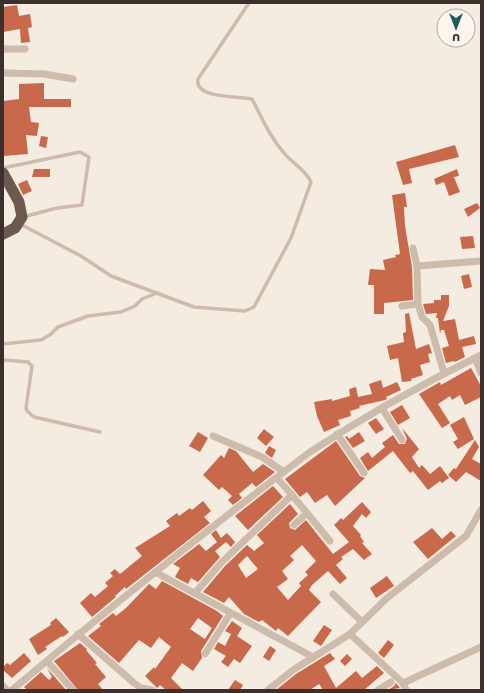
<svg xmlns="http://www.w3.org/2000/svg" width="484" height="693" font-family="Poppins,sans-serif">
  <rect width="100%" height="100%" fill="#f4ebe1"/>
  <!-- building -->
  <g fill="#c8694b" fill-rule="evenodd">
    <path d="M 17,5 L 19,16 L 30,14 L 32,27 L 28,28 L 30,42 L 21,43 L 20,29 L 3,32 L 3,7 Z"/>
    <path d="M 44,83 L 44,99 L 71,99 L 71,107 L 29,107 L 31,122 L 39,123 L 37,136 L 26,135 L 28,154 L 4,156 L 3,101 L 19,99 L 19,84 Z"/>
    <path d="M 41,136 L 48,137 L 46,148 L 39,146 Z"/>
    <path d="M 455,145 L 459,157 L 409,169 L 412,183 L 403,185 L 396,162 Z"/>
    <path d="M 34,169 L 50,169 L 50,177 L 32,177 Z"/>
    <path d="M 457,169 L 459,176 L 454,177 L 460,192 L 449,196 L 444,182 L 436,185 L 434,179 Z"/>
    <path d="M 27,180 L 32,191 L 23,195 L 18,184 Z"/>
    <path d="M 405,193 L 407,207 L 404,207 L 405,226 L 412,267 L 413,300 L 384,303 L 384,314 L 374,314 L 374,285 L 368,285 L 370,269 L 385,270 L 383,260 L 396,257 L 395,255 L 400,254 L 392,195 Z"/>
    <path d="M 477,203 L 480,208 L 468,217 L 464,209 Z"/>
    <path d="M 473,236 L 475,248 L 462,249 L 460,237 Z"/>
    <path d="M 469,274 L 472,287 L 464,289 L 461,276 Z"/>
    <path d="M 441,295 L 449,295 L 449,306 L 443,321 L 455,319 L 459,340 L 474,336 L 476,344 L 462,347 L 465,357 L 455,362 L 454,361 L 446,363 L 442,348 L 449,346 L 444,330 L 441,330 L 440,334 L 438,318 L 436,318 L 437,313 L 426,314 L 423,304 L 434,303 L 434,300 L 441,300 Z"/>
    <path d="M 409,313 L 416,349 L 429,344 L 432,353 L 428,354 L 430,362 L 420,365 L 423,375 L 411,379 L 412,381 L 402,382 L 398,358 L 390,360 L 387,346 L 404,342 L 403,333 L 406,332 L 405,314 Z"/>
    <path d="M 471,368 L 481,386 L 481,397 L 465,405 L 460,395 L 452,400 L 450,396 L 438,404 L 450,423 L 442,428 L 419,394 L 440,382 L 441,385 Z"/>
    <path d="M 381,380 L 383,388 L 397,382 L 401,390 L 386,397 L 387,399 L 385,400 L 359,406 L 360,408 L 350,411 L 351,416 L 338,420 L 340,425 L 324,432 L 317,416 L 314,402 L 332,399 L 332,401 L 350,396 L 349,389 L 356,387 L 358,397 L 372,394 L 369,384 Z"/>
    <path d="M 402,405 L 410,418 L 398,425 L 390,412 Z"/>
    <path d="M 464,417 L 474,439 L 458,449 L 453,442 L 458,439 L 450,425 Z"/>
    <path d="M 376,418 L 384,429 L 376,434 L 368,423 Z"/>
    <path d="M 402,428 L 419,449 L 412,457 L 419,468 L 422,465 L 430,474 L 440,466 L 449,478 L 442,483 L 440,481 L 428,490 L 413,471 L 410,473 L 393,451 L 368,471 L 360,458 L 368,452 L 372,458 L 385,447 L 382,443 L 393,435 L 399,444 L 405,444 L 407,439 Z"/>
    <path d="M 264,429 L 274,437 L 266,446 L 257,438 Z"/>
    <path d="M 198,432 L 208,438 L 200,452 L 189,446 Z"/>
    <path d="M 359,432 L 365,441 L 353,448 L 345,437 L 347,436 L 349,439 Z"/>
    <path d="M 475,440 L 479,447 L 472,459 L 481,464 L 481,481 L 466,472 L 456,482 L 448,475 L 454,468 L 456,469 Z"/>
    <path d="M 336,441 L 360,476 L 365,478 L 335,506 L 327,495 L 315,503 L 307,492 L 300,497 L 285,479 Z"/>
    <path d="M 269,446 L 276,450 L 272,458 L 265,453 Z"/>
    <path d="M 229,448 L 236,451 L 253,472 L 263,464 L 275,472 L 256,487 L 252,483 L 239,494 L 242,498 L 233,505 L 228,500 L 232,496 L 222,487 L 219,490 L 203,475 L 221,455 L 224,458 Z"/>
    <path d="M 273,486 L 283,497 L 248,530 L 235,516 Z"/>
    <path d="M 203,501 L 211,511 L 204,517 L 210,523 L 126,589 L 125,587 L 115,596 L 116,597 L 92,617 L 80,603 L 91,593 L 95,597 L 108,586 L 105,583 L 113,576 L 110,573 L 115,569 L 120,574 L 142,556 L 135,548 L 170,526 L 166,521 L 177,513 L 179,516 L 190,508 L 192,510 Z"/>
    <path d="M 362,502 L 371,512 L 366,518 L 362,514 L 353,526 L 361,535 L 360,536 L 364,542 L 362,543 L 372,554 L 364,560 L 353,549 L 341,557 L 343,559 L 336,565 L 347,578 L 340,584 L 328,571 L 312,585 L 309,590 L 321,602 L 288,636 L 278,628 L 276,631 L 262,620 L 259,622 L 244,614 L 229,597 L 224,603 L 203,592 L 225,566 L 247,545 L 254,551 L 264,543 L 257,535 L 290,504 L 298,514 L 289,523 L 290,528 L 295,530 L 306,520 L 333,554 L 349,542 L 334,525 L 341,518 L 343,520 ZM 302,545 L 316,561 L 305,572 L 308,575 L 299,583 L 301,586 L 288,600 L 277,587 L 288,579 L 282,571 L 294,560 L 290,556 ZM 247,556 L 258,569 L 246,578 L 238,565 Z"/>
    <path d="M 432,528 L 442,539 L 451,531 L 456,536 L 428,559 L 413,542 Z"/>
    <path d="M 216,530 L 221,538 L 227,533 L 235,542 L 231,547 L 226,542 L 215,551 L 220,557 L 198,582 L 191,578 L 188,584 L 175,577 L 180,568 L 173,564 L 199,544 L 206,551 L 217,542 L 211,534 Z"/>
    <path d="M 387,576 L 394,586 L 376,598 L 370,588 Z"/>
    <path d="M 162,581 L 217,611 L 223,616 L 201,651 L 202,658 L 193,671 L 182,663 L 171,678 L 183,690 L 166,690 L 160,685 L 157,688 L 145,676 L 154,667 L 155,669 L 171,647 L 159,637 L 151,648 L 139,640 L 119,663 L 88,636 L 101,626 L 99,624 L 113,613 L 116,616 L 126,608 L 149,584 L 156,589 ZM 198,618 L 212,628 L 205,639 L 190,629 Z"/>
    <path d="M 56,618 L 69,632 L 63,637 L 62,636 L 45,647 L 47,649 L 38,655 L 29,639 L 51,625 L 50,623 Z"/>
    <path d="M 232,621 L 242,628 L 237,636 L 252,646 L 240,663 L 234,659 L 228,667 L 221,662 L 226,656 L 214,649 L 218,642 L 225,646 L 231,634 L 225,631 Z"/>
    <path d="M 324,625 L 332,630 L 321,646 L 313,641 Z"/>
    <path d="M 388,640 L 394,645 L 384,658 L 378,653 Z"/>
    <path d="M 80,643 L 87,649 L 86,650 L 97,663 L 95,664 L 106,677 L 98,684 L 103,690 L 78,690 L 54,661 Z"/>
    <path d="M 270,646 L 276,650 L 269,661 L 263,657 Z"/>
    <path d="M 24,653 L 31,661 L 12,678 L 3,670 L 3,667 L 7,663 L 10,665 Z"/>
    <path d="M 330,653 L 335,659 L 324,666 L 336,688 L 356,671 L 362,678 L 377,666 L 384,673 L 364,690 L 323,690 L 319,684 L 310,690 L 276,690 L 296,674 Z"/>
    <path d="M 347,654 L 352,659 L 345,666 L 340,661 Z"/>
    <path d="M 47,668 L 66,690 L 27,690 L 24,687 L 41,672 L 49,680 L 52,677 Z"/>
    <path d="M 235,680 L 243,685 L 240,690 L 228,690 Z"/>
    <path d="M 396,683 L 400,688 L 388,690 L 394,686 Z"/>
  </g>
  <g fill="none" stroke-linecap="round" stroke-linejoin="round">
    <!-- service -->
    <g stroke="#cdbbac" stroke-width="3.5">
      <path d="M 3,168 L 80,152 L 89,157 L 82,205 L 57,208 L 23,217"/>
      <path d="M 20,224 L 81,256 L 111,276 L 194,307 L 245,311 L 254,307 L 291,238 L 311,182 C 306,170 292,163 284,153 C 270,137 262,118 252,99 C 239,96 194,99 198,79 L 249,3"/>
      <path d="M 3,344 L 41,340 L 51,334 L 58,327 L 88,316 L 121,312 L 135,306 L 142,299 L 157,293"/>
      <path d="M 3,360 L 28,362 L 32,366 L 26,408 L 27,411 L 34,417 L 100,432"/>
    </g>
    <!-- minor -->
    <g stroke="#cdbbac" stroke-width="7">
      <path d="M 3,49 L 25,49"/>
      <path d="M 3,73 L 44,74 L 73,79"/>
      <path d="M 413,248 L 417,266 L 418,304 L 422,317 L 430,325 L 444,373"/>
      <path d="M 417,266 L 481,261"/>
      <path d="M 402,306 L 418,304"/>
      <path d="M 475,358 L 481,373"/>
      <path d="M 382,408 L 402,440"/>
      <path d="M 337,434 L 364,473"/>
      <path d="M 213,436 L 262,457 L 284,472"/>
      <path d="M 292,495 L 330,541"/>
      <path d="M 294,525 L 307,513"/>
      <path d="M 155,572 L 313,657"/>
      <path d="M 195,593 L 221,563 L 292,495 L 277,478"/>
      <path d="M 333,594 L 362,622"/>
      <path d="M 78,634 L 134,683 L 141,688 L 152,690"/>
      <path d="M 350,634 L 403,683 L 481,647"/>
      <path d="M 205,654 L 230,614"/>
      <path d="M 47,661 L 73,690"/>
      <path d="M 403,683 L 406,690"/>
      <path d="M 3,686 L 7,690"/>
      <path d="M 12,690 C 109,608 209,528 310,452 C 365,416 422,384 481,355"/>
      <path d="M 268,690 L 293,670 L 350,634 L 387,598 L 466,536 L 481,510"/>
      <path d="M 378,690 L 391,682"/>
    </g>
    <!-- trunk -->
    <path stroke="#6c584f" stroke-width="11" d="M 3,173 L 19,202 L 22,217 L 15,228 L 3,234"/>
  </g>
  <!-- border -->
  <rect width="484" height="693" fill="none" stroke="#3b302b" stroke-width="8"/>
  <!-- north arrow -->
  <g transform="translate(456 28) rotate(180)"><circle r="19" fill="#fbf5ee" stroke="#aea6a0"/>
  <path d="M0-3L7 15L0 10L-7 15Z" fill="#1f5a5e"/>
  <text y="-6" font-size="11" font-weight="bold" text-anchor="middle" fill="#3b302b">U</text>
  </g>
</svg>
